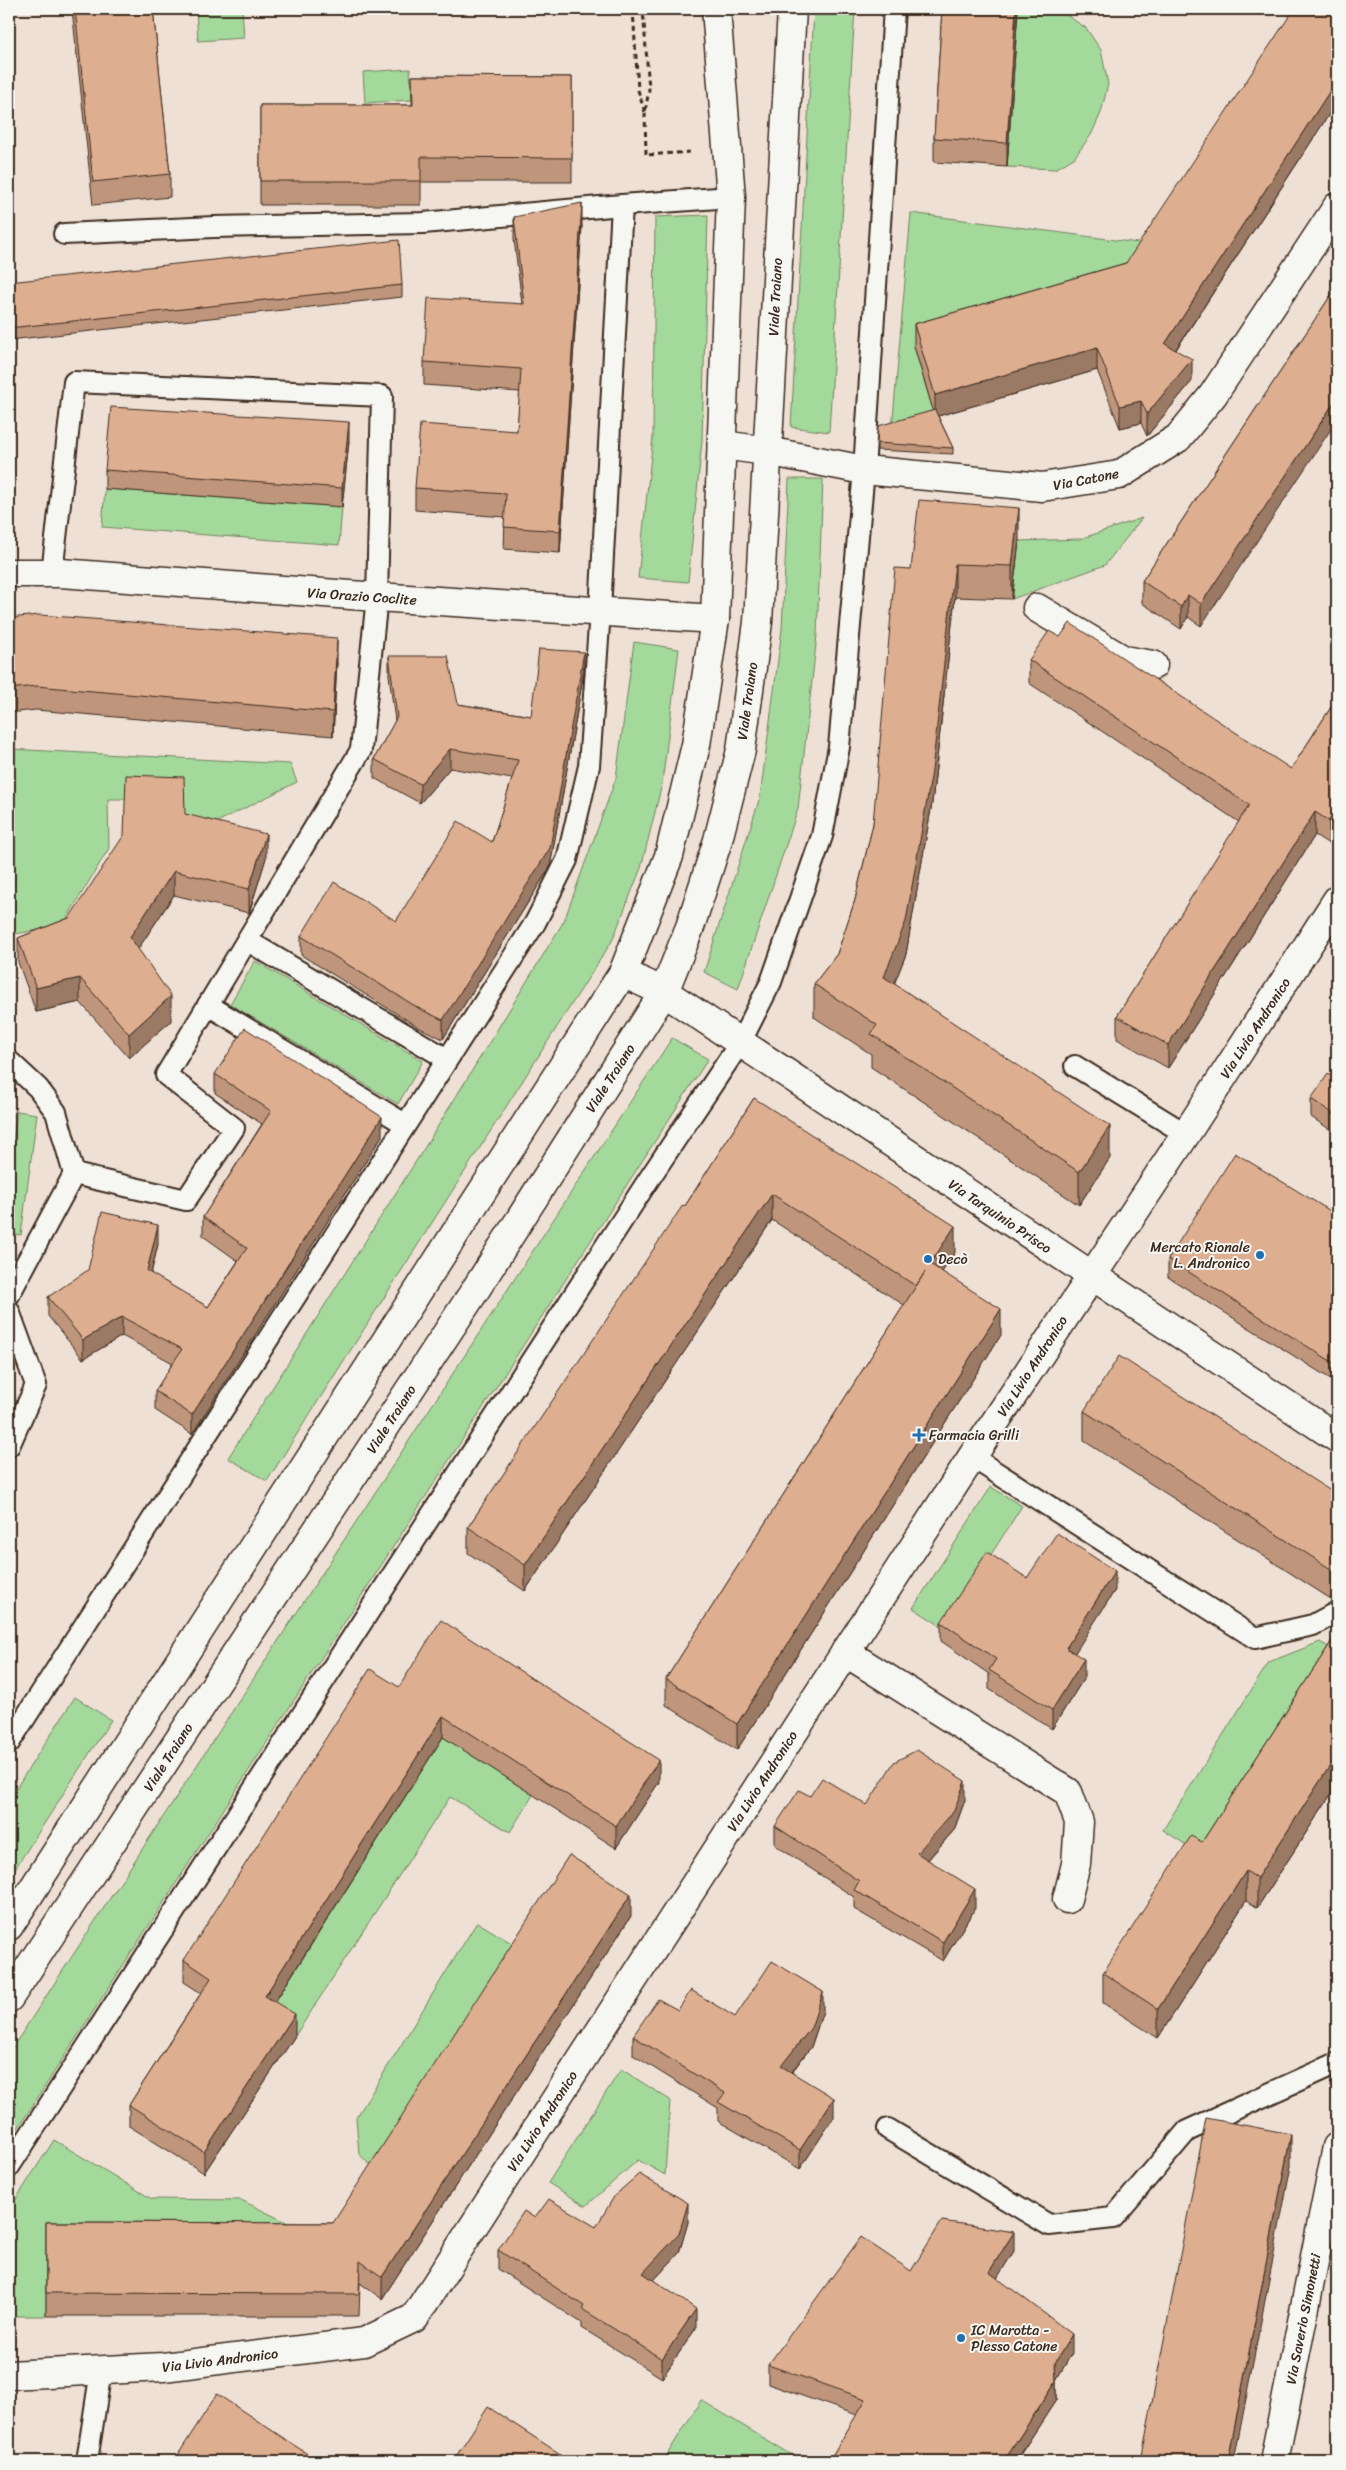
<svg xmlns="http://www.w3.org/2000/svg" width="1346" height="2470" font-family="Sriracha,sans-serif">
  <rect width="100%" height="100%" fill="#efe0d5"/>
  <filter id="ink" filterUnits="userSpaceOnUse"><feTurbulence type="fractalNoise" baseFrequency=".02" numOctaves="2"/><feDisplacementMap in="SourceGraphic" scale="10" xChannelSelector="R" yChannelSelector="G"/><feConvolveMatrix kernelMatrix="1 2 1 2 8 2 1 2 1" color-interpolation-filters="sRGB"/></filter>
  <g filter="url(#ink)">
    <!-- green -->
    <g fill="#a4d99c" stroke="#70825d">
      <path d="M 196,9 L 242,9 L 244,38 L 198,41 Z"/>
      <path d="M 814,9 L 855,9 L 829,432 L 791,427 Z"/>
      <path d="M 1017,9 L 1057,9 L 1086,28 L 1101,50 L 1108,84 L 1101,113 L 1091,135 L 1074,158 L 1055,169 L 1007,167 Z"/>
      <path d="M 410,69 L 412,100 L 365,103 L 363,72 Z"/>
      <path d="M 911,213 L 1153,245 L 1126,285 L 914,347 L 935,417 L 892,429 Z"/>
      <path d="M 708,215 L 702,441 L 688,582 L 638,578 L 653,437 L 655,217 Z"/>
      <path d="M 789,479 L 823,479 L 817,635 L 798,809 L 738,989 L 704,972 L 760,797 L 782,629 Z"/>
      <path d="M 105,489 L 342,507 L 339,545 L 102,527 Z"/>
      <path d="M 1142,518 L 1105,565 L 1012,599 L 1019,541 L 1080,539 Z"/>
      <path d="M 634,642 L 679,649 L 662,784 L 641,868 L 612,941 L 267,1481 L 228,1458 L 425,1147 L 564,921 L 616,778 Z"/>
      <path d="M 9,749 L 290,764 L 297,782 L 185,838 L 126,799 L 108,799 L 109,848 L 62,926 L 9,935 Z"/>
      <path d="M 255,961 L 423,1061 L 398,1104 L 230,1004 Z"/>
      <path d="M 672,1038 L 708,1059 L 9,2142 L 9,2053 Z"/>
      <path d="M 17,1111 L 37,1114 L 21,1235 L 9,1233 L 9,1171 Z"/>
      <path d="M 991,1487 L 1022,1506 L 944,1628 L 913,1608 Z"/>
      <path d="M 1320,1642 L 1337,1652 L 1210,1860 L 1163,1830 L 1269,1662 Z"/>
      <path d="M 75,1697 L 111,1720 L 9,1878 L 9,1799 Z"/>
      <path d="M 443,1737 L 533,1795 L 510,1832 L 450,1797 L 295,2036 L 265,2017 Z"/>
      <path d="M 477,1922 L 523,1950 L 379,2173 L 359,2154 L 356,2118 Z"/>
      <path d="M 621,2069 L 670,2100 L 665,2175 L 638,2160 L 586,2206 L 548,2183 Z"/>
      <path d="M 54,2140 L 152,2199 L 241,2200 L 333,2245 L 46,2245 L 46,2316 L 9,2316 L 9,2210 Z"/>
      <path d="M 701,2400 L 801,2461 L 663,2461 Z"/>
    </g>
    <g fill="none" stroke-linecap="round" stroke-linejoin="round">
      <!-- lane casing -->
      <g stroke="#3b2a1e" stroke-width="24">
        <g id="lane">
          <path d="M 64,234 L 214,227 L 423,223 L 622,205"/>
          <path d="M 248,941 L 447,1059"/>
          <path d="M 208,1005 L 405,1124"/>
          <path d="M 9,1061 L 38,1088 L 56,1112 L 74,1174"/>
          <path d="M 1075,1066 L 1186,1134"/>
          <path d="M 9,1295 L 74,1174 L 186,1200 L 234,1128 L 166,1075 L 361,750 L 377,597 L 382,396 L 74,382 L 52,573"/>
          <path d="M 9,1311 L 36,1385 L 9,1446"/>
          <path d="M 972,1457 L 1255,1638 L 1313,1625 L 1337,1612"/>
          <path d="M 9,1743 L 535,923 L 567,860 L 589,766 L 600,611 L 622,205 L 731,197"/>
          <path d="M 888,2129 L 1049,2225 L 1113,2218 L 1187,2131 L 1337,2063"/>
          <path d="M 9,2167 L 649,1179 L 740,1043 L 771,982 L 822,836 L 839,747 L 864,470 L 894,9"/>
          <path d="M 87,2461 L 101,2370"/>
        </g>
      </g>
      <!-- street casing -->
      <g stroke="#3b2a1e" stroke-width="31">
        <g id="street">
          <path d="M 767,451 L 864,470 L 1042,487 L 1119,475 L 1178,438 L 1213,395 L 1337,207"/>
          <path d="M 9,573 L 61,573 L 377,597 L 715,619"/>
          <path d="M 1037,608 L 1124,660 L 1153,665"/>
          <path d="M 664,992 L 1337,1438"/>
          <path d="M 845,1652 L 1068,1792 L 1079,1822 L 1076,1864 L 1067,1899"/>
          <path d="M 9,2375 L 163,2367 L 364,2342 L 414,2318 L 972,1457 L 1186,1134 L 1337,900"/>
          <path d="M 1274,2461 L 1337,2147"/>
        </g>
      </g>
      <!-- secondary casing -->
      <g stroke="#3b2a1e" stroke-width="31">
        <g id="secondary">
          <path d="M 722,445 L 767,451"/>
          <path d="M 623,973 L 664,992"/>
          <path d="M 9,1926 L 623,973 L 669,856 L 696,745 L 715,619 L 731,197 L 716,9"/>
          <path d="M 9,1998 L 474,1292 L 664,992 L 690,927 L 718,840 L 741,750 L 758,622 L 792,9"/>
        </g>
      </g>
      <!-- path -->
      <g stroke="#3b2a1e" stroke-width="3" stroke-dasharray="5 4" stroke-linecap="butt">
        <path d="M 633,9 L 638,90 L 645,113 L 649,89 L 643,9"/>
        <path d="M 645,113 L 646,155 L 691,152"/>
      </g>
      <!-- lane -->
      <use href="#lane" stroke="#f6f6f2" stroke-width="20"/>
      <!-- street -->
      <use href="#street" stroke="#f6f6f2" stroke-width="28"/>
      <!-- secondary -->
      <use href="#secondary" stroke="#f6f6f2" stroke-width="28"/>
    </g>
    <!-- wall -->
    <g fill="#bf967c" stroke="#3b2a1e">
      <path d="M 72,9 L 153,9 L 170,174 L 170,197 L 93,205 Z"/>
      <path d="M 942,9 L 1018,9 L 1007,167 L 934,162 L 934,138 Z"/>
      <path d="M 1337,9 L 1337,102 L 1176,350 L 1192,381 L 1147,436 L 1141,423 L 1120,428 L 1097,370 L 938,416 L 953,448 L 953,454 L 877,450 L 877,443 L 933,410 L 914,346 L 914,324 L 1126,263 Z"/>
      <path d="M 412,76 L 572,77 L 572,182 L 421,182 L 421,205 L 260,205 L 260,105 L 412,105 Z"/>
      <path d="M 514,217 L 582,225 L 560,553 L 504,549 L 505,517 L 415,510 L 415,488 L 517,431 L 520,392 L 424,385 L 424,362 L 522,304 L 514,239 Z"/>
      <path d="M 9,282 L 402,285 L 402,297 L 9,340 Z"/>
      <path d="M 1337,286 L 1201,626 L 1188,617 L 1181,629 L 1142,603 L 1142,581 Z"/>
      <path d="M 349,441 L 342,507 L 105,489 L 105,470 Z"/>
      <path d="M 1019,541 L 1012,599 L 955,597 L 932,803 L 906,954 L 894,984 L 1110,1158 L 1079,1205 L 871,1067 L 871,1054 L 814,1017 L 814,984 L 837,954 L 855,900 L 873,824 L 911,569 Z"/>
      <path d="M 9,618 L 337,662 L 333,736 L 36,710 L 9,713 Z"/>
      <path d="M 389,656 L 458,704 L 531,716 L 584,671 L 550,867 L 443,1039 L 420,1028 L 301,955 L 301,936 L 396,921 L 492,842 L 512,779 L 450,768 L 420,803 L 374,778 L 374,759 L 395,721 L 389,675 Z"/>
      <path d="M 1029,660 L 1291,769 L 1337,698 L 1337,830 L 1329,844 L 1315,835 L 1168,1068 L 1117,1039 L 1117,1016 L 1239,822 L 1029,683 Z"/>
      <path d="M 185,814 L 266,858 L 249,913 L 174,895 L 138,949 L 171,1021 L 129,1058 L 80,1002 L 36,1012 L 18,962 L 18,938 L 69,918 Z"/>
      <path d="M 215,1074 L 382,1136 L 192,1434 L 155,1410 L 155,1391 L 173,1363 L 122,1336 L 83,1359 L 48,1316 L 48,1297 L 158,1244 L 151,1274 L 208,1307 L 238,1261 L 203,1236 L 203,1217 L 262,1124 L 215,1093 Z"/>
      <path d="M 1337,1080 L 1337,1134 L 1311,1117 L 1311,1099 Z"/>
      <path d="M 754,1098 L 955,1252 L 942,1272 L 1001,1335 L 737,1750 L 666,1705 L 666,1679 L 904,1305 L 772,1220 L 525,1591 L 468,1553 L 468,1527 L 685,1206 Z"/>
      <path d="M 1337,1215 L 1337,1383 L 1168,1277 L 1168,1259 Z"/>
      <path d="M 1084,1411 L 1337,1495 L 1337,1601 L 1334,1601 L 1084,1441 Z"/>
      <path d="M 1027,1578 L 1115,1590 L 1074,1653 L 1084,1678 L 1052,1729 L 989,1689 L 989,1674 L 941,1641 L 941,1622 Z"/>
      <path d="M 1337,1633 L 1337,1785 L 1257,1908 L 1246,1901 L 1158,2038 L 1103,2003 L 1103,1973 L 1202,1842 Z"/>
      <path d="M 399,1687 L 659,1782 L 616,1848 L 443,1737 L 275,2002 L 295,2036 L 204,2173 L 129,2126 L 129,2105 L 201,1993 L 184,1982 L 184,1960 Z"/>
      <path d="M 810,1796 L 867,1805 L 965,1800 L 954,1830 L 928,1860 L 975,1908 L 943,1961 L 854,1909 L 854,1897 L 775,1845 L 775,1826 Z"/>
      <path d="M 631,1916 L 382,2299 L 360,2283 L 359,2316 L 46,2316 L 46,2222 L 333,2223 Z"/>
      <path d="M 678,2010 L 735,2017 L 823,2011 L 811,2047 L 792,2072 L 834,2117 L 800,2169 L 718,2121 L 718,2108 L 633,2055 L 633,2036 Z"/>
      <path d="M 535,2218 L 596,2227 L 688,2222 L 679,2253 L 654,2280 L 696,2328 L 662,2378 L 582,2328 L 582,2323 L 498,2269 L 498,2250 Z"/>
      <path d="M 1014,2251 L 997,2278 L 1072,2353 L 1056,2380 L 1056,2400 L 1016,2461 L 829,2461 L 857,2415 L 768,2384 L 768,2365 L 911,2271 Z"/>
    </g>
    <!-- shaded-wall -->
    <g fill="#9b7a65" stroke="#3b2a1e">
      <path d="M 1016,9 L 1018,9 L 1007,167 L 1007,143 Z"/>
      <path d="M 1337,80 L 1337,102 L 1165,366 L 1165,344 Z"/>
      <path d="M 582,203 L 582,225 L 560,553 L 560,531 Z"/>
      <path d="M 1097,348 L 1097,370 L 935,417 L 935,395 Z"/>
      <path d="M 1192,359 L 1192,381 L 1147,436 L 1147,414 Z"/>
      <path d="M 1337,398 L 1337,420 L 1201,626 L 1201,604 Z"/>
      <path d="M 1141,401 L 1141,423 L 1120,428 L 1120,406 Z"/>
      <path d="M 349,422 L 349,441 L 342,507 L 342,488 Z"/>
      <path d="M 1019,508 L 1019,541 L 1012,599 L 1012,566 Z"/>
      <path d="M 955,564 L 955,597 L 932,803 L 906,954 L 884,1010 L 884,977 Z"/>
      <path d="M 1188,595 L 1188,617 L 1181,629 L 1181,607 Z"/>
      <path d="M 337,638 L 337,662 L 333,736 L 333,712 Z"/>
      <path d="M 584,652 L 584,671 L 550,867 L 443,1039 L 443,1020 Z"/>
      <path d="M 450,749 L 450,768 L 420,803 L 420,784 Z"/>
      <path d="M 1337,807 L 1337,830 L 1329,844 L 1329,821 Z"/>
      <path d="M 1315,812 L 1315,835 L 1168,1068 L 1168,1045 Z"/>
      <path d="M 266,834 L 266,858 L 249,913 L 249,889 Z"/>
      <path d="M 174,871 L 174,895 L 130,961 L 130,937 Z"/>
      <path d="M 80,978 L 80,1002 L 36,1012 L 36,988 Z"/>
      <path d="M 171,996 L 171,1021 L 129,1058 L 129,1034 Z"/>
      <path d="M 382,1117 L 382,1136 L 192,1434 L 192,1415 Z"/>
      <path d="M 1110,1126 L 1110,1158 L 1079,1205 L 1079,1172 Z"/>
      <path d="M 772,1194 L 772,1220 L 525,1591 L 525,1565 Z"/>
      <path d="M 158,1225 L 158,1244 L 147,1290 L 147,1271 Z"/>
      <path d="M 955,1226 L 955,1252 L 930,1290 L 930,1264 Z"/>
      <path d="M 1001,1309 L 1001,1335 L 737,1750 L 737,1724 Z"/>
      <path d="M 122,1317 L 122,1336 L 83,1359 L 83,1340 Z"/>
      <path d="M 1115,1571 L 1115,1590 L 1066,1667 L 1066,1648 Z"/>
      <path d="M 1084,1659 L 1084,1678 L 1052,1729 L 1052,1710 Z"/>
      <path d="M 443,1716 L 443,1737 L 265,2017 L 265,1996 Z"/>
      <path d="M 1337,1755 L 1337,1785 L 1257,1908 L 1257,1878 Z"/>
      <path d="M 659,1760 L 659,1782 L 616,1848 L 616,1826 Z"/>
      <path d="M 965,1781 L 965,1800 L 954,1830 L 917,1872 L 917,1853 Z"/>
      <path d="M 1246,1871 L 1246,1901 L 1158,2038 L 1158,2009 Z"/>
      <path d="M 975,1889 L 975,1908 L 943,1961 L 943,1942 Z"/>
      <path d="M 631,1894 L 631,1916 L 382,2299 L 382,2277 Z"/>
      <path d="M 823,1992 L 823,2011 L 811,2047 L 781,2085 L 781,2066 Z"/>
      <path d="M 295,2014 L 295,2036 L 204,2173 L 204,2152 Z"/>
      <path d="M 834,2098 L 834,2117 L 800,2169 L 800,2150 Z"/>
      <path d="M 1291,2134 L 1291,2166 L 1234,2461 L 1228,2461 Z"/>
      <path d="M 688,2203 L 688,2222 L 679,2253 L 643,2292 L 643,2273 Z"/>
      <path d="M 1014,2232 L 1014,2251 L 989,2291 L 989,2272 Z"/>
      <path d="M 696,2309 L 696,2328 L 662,2378 L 662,2359 Z"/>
      <path d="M 1072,2334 L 1072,2353 L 1055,2382 L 1055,2363 Z"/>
      <path d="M 1056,2381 L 1056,2400 L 1016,2461 L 1004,2461 Z"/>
    </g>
    <!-- building -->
    <g fill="#deae90" stroke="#3b2a1e">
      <path d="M 75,9 L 153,9 L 170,174 L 93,182 Z"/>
      <path d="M 942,9 L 1016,9 L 1007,143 L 934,138 Z"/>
      <path d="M 1294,9 L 1337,9 L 1337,80 L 1165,344 L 1192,359 L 1147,414 L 1141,401 L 1120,406 L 1097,348 L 935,395 L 914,324 L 1126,263 Z"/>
      <path d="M 412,76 L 572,77 L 572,158 L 421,157 L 421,181 L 260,181 L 260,105 L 413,105 Z"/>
      <path d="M 582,203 L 560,531 L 504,527 L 506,494 L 415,488 L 420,424 L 517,431 L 521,369 L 424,362 L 428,298 L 524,304 L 514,217 Z"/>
      <path d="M 399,240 L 402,285 L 9,328 L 9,282 Z"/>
      <path d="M 1337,286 L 1337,398 L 1201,604 L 1188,595 L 1181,607 L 1142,581 Z"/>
      <path d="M 111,407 L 349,422 L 342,488 L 105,470 Z"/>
      <path d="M 935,410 L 953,448 L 877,443 L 878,426 Z"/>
      <path d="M 919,500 L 1019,508 L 1012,566 L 955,564 L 932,771 L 906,921 L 884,977 L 1110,1126 L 1079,1172 L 871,1034 L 877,1025 L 814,984 L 837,954 L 855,900 L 873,824 L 895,568 L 911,569 Z"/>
      <path d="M 40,615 L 337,638 L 333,712 L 36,686 L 9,689 L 9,618 Z"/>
      <path d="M 1070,623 L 1291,769 L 1337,698 L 1337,807 L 1329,821 L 1315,812 L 1168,1045 L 1117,1016 L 1249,805 L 1029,660 L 1049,631 L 1060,637 Z"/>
      <path d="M 539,649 L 584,652 L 550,848 L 443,1020 L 420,1009 L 301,936 L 334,882 L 396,921 L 458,821 L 492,842 L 518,760 L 450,749 L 420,784 L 374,759 L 397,717 L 389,656 L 448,656 L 458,704 L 531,716 Z"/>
      <path d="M 126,775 L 184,777 L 185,814 L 266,834 L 249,889 L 174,871 L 130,937 L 171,996 L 129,1034 L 80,978 L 36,988 L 18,938 L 69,918 L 124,835 Z"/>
      <path d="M 245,1028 L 382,1117 L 192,1415 L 155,1391 L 182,1349 L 122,1317 L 83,1340 L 48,1297 L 88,1270 L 102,1212 L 158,1225 L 147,1271 L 208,1307 L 247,1248 L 203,1217 L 271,1111 L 215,1074 Z"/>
      <path d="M 1328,1074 L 1337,1080 L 1337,1116 L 1311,1099 Z"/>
      <path d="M 754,1098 L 955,1226 L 930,1264 L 1001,1309 L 737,1724 L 666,1679 L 925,1272 L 916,1286 L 772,1194 L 525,1565 L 468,1527 L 683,1205 L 685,1206 Z"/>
      <path d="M 1235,1153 L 1337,1215 L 1337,1365 L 1168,1259 Z"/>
      <path d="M 1119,1356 L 1337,1495 L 1337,1571 L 1334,1571 L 1084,1411 Z"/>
      <path d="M 1057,1533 L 1115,1571 L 1066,1648 L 1084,1659 L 1052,1710 L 989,1670 L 996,1659 L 941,1622 L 987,1552 L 1027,1578 Z"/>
      <path d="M 441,1620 L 659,1760 L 616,1826 L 443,1716 L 265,1996 L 295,2014 L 204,2152 L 129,2105 L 211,1978 L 184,1960 L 370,1669 L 399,1687 Z"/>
      <path d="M 1337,1633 L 1337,1755 L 1257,1878 L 1246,1871 L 1158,2009 L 1103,1973 L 1191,1836 L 1202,1842 Z"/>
      <path d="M 917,1750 L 965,1781 L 954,1811 L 917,1853 L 975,1889 L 943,1942 L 854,1890 L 859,1881 L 775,1826 L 799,1790 L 810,1796 L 822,1778 L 867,1805 L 894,1762 Z"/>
      <path d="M 569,1855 L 631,1894 L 382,2277 L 360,2261 L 359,2294 L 46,2293 L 46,2222 L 333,2223 Z"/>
      <path d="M 772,1961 L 823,1992 L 811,2028 L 781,2066 L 834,2098 L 800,2150 L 718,2102 L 725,2093 L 633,2036 L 658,1999 L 678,2010 L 691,1990 L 735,2017 Z"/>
      <path d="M 1206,2118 L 1291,2134 L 1228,2461 L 1141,2461 Z"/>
      <path d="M 639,2174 L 688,2203 L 679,2234 L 643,2273 L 696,2309 L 662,2359 L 582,2309 L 584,2306 L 498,2250 L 524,2211 L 535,2218 L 549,2199 L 596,2227 L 615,2195 Z"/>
      <path d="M 942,2221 L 1014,2232 L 989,2272 L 1072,2334 L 1055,2363 L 1056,2381 L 1004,2461 L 829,2461 L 866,2399 L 768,2365 L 861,2237 L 911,2271 Z"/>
      <path d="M 217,2394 L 318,2461 L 174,2461 Z"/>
      <path d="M 488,2407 L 571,2461 L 453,2461 Z"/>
      <path d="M 9,2452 L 23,2461 L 9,2461 Z"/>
    </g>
  </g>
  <!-- markers -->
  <g fill="#1f6fb2" stroke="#f6f6f2" stroke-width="2">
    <circle cx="1260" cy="1255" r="5"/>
    <circle cx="928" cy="1259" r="5"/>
    <path d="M916.5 1427.5h5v5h5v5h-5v5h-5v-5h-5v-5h5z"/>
    <circle cx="961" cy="2338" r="5"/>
  </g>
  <g text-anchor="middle" stroke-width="4" stroke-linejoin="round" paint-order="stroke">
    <!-- street labels -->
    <g font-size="14" fill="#3b2a1e" stroke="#f6f6f2">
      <text transform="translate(775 297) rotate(-87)" y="5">Viale Traiano</text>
      <text transform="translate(1086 479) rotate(-11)" y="5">Via Catone</text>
      <text transform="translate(362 596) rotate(4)" y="5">Via Orazio Coclite</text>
      <text transform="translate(747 701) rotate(-82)" y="5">Viale Traiano</text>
      <text transform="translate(1255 1028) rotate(-57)" y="5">Via Livio Andronico</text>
      <text transform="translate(610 1078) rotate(-57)" y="5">Viale Traiano</text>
      <text transform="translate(1000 1216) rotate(34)" y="5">Via Tarquinio Prisco</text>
      <text transform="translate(1032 1366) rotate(-57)" y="5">Via Livio Andronico</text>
      <text transform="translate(391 1419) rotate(-57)" y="5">Viale Traiano</text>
      <text transform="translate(168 1757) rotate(-57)" y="5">Viale Traiano</text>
      <text transform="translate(762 1781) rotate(-57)" y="5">Via Livio Andronico</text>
      <text transform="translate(542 2121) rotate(-57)" y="5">Via Livio Andronico</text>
      <text transform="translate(1303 2319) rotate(-79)" y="5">Via Saverio Simonetti</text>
      <text transform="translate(220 2360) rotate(-7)" y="5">Via Livio Andronico</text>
    </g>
    <!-- poi labels -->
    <g font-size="14" fill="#3b2a1e" stroke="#f6f6f2" text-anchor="start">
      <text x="1250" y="1252" text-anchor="end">Mercato Rionale<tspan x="1250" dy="16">L. Andronico</tspan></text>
      <text x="938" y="1264">Decò</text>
      <text x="929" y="1440">Farmacia Grilli</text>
      <text x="971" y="2335">IC Marotta -<tspan x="971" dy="16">Plesso Catone</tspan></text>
    </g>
  </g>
  <!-- margin -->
  <rect width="1346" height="2470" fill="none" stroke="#f6f6f2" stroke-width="30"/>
  <rect x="15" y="15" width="1316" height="2440" fill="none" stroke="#3b2a1e" stroke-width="2" filter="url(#ink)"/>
</svg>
